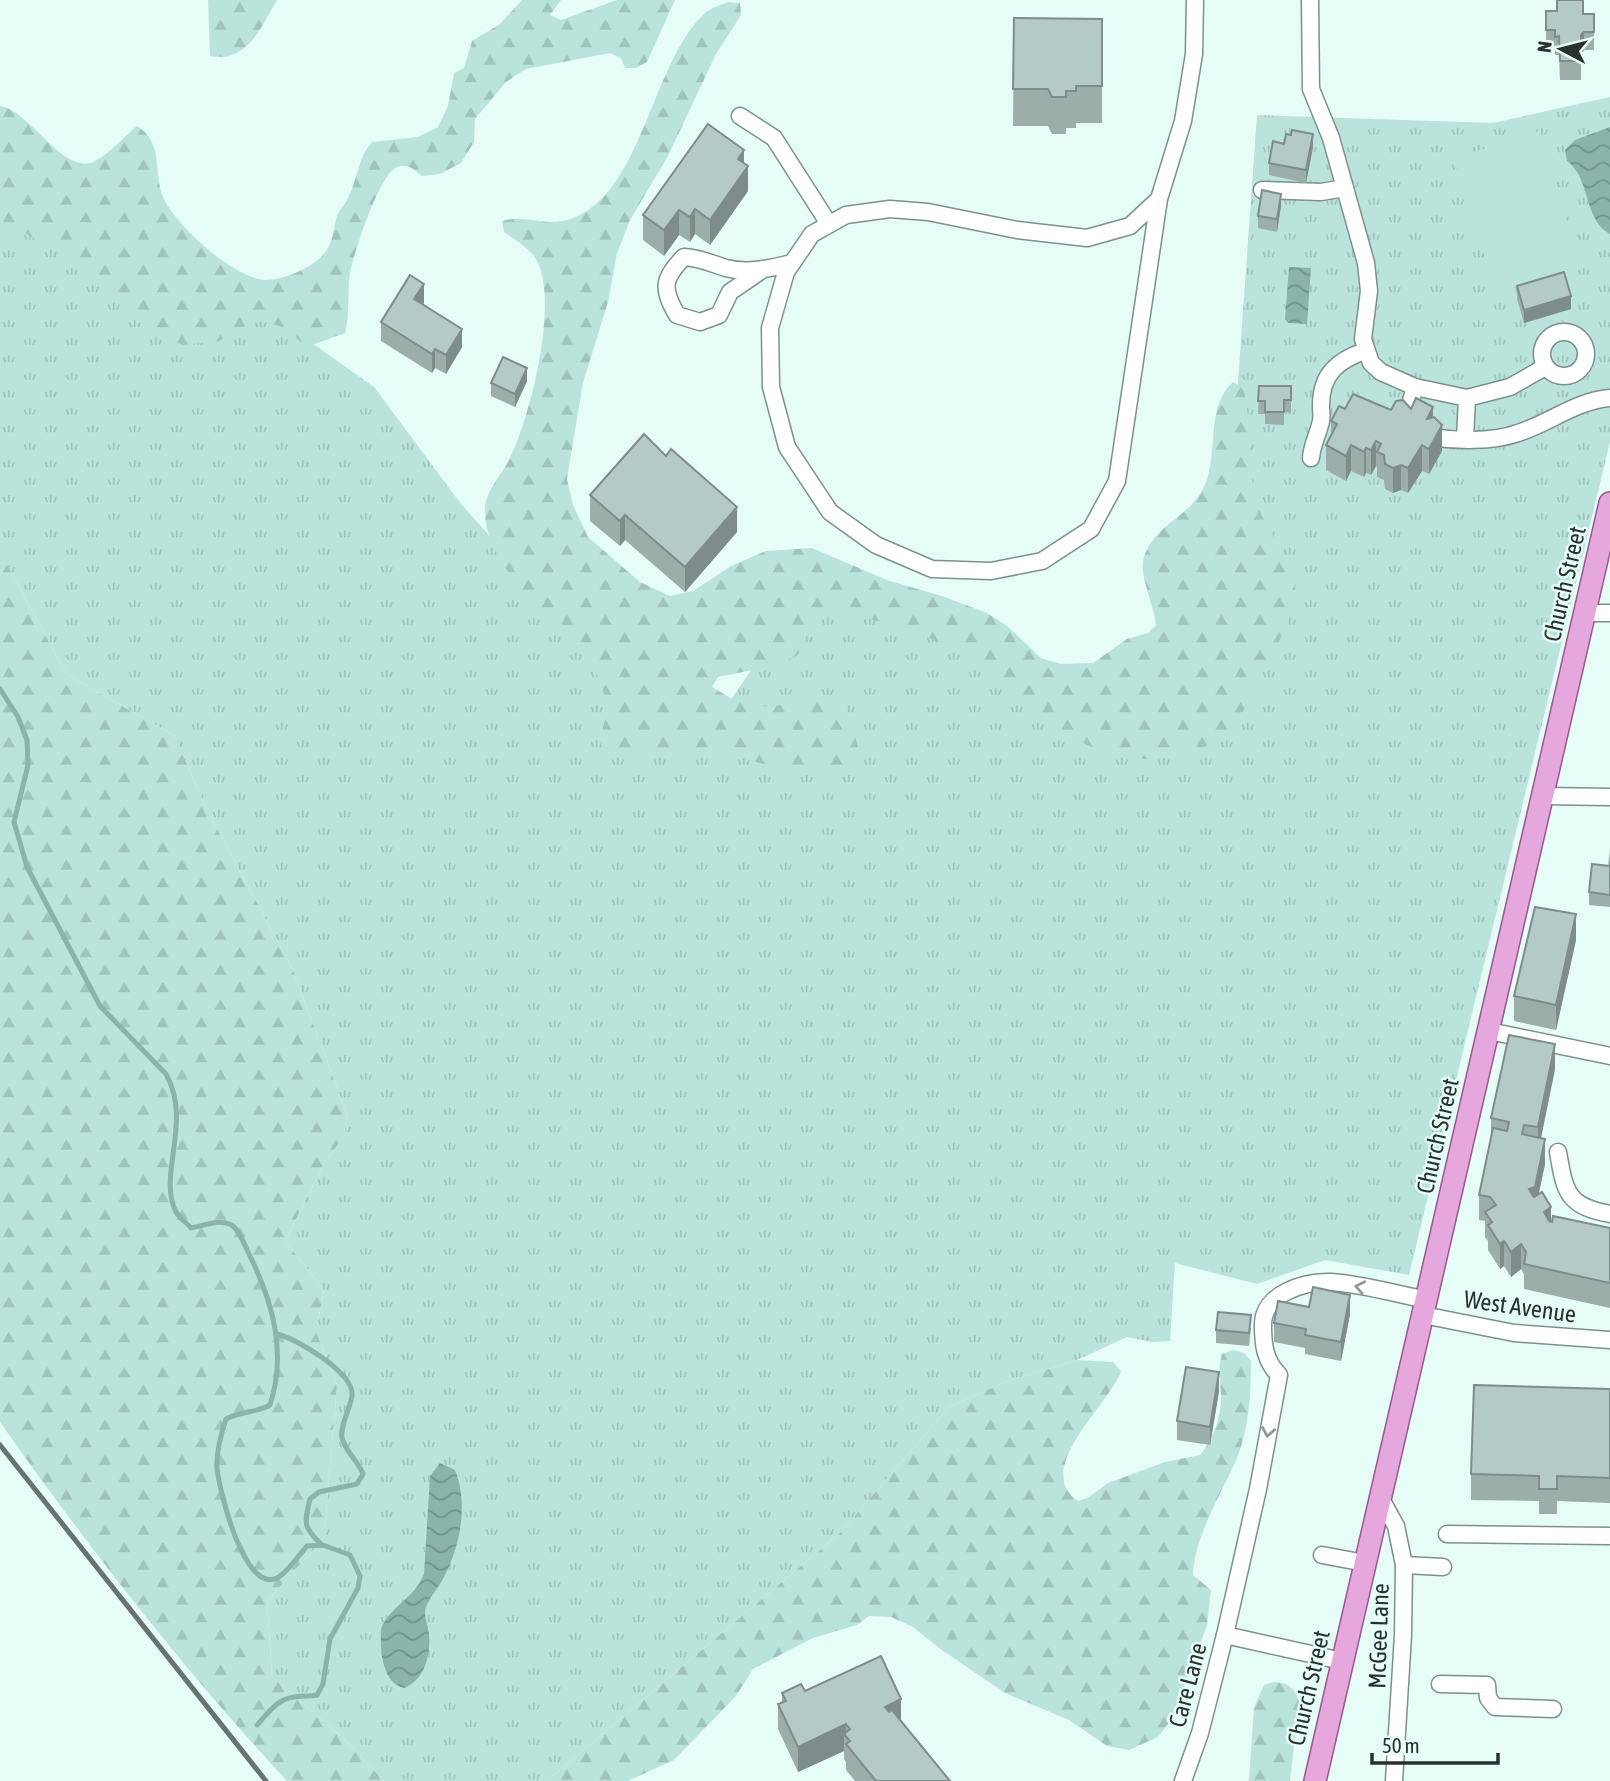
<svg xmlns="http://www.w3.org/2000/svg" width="1610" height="1781" font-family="'Asap Condensed',sans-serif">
  <defs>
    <pattern id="grass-tufts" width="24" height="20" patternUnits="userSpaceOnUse" patternTransform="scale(1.75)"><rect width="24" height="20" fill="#bae4db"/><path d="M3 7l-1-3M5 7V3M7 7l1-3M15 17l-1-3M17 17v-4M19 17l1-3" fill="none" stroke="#a0c4bc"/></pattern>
    <pattern id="forest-firs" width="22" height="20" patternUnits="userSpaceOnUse" patternTransform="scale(1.75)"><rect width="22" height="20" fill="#bae4db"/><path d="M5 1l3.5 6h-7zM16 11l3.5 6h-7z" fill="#a0c4bc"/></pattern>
    <pattern id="water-waves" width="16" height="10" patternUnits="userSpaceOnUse" patternTransform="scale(1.75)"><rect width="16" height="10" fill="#8ab3ab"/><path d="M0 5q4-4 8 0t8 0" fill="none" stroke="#71928c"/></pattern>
  </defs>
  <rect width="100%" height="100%" fill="#e5fcf7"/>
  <!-- grass -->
  <path fill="url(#grass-tufts)" d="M 1610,97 L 1610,442 L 1409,1275 L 1325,1260 L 1257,1284 L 1175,1263 L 1170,1341 L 1152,1342 L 1127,1337 L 1077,1360 L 1003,1383 L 949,1407 L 841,1532 L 547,1781 L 384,1781 L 347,1742 L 272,1676 L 267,1601 L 324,1538 L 337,1385 L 316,1331 L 324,1290 L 285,1241 L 324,1164 L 344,1136 L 347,1114 L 292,968 L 206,808 L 175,736 L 67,675 L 6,563 L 0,564 L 0,186 L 274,316 L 374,387 L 461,504 L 528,579 L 730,701 L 807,589 L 1122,696 L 1228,523 L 1257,115 L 1493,123 Z"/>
  <!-- forest -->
  <g fill="url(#forest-firs)">
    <path d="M 208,0 L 277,0 C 261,27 247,64 210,56 Z"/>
    <path d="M 522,0 L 561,0 L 550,15 L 561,20 L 617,0 L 675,0 L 647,62 L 636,68 L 625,68 L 621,58 L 610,53 L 526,69 L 506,82 L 475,119 L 474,142 L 461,163 L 440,174 L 422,176 C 414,169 405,161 394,169 C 378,180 356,248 351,268 C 346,290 351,312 345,333 L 312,345 L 301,342 L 283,327 L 261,321 L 239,328 L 219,341 L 183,345 L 161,337 L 132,317 L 90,272 L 0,218 L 0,106 C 30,110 65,178 95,161 C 110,153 124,137 137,126 C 166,143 151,178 166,203 C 181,229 235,279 266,280 C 283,280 308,269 320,258 C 333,245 332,236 336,219 C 338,211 346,204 349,196 C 358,178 358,157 372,142 L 418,137 L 438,127 L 448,106 L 454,73 L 464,68 L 472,41 L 500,24 Z"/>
    <path d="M 728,2 L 740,3 L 741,15 L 716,54 L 668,156 L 630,220 L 617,253 L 608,302 L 583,383 L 567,479 L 573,505 L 588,537 L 640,582 L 670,596 L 693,591 L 731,566 L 766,551 L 812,548 L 887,580 L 945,597 L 987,613 L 1007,626 L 1041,658 L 1061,664 L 1093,663 L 1127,639 L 1148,633 L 1156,625 C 1154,605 1138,573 1144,557 C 1156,523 1189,517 1203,489 C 1220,456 1204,408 1233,382 L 1243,388 C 1254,427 1245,471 1259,509 C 1269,537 1299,564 1295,595 C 1293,619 1276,647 1265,668 C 1257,684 1250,701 1240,716 C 1210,760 1150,767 1102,751 C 1069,740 1046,715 1018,695 C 1008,688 996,685 986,677 C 975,669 965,657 953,650 C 920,630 870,619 833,610 L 813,622 L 798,655 L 777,665 L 718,677 L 712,687 L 732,699 L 767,707 L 826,698 L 836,701 L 845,707 L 850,718 L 861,759 C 849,763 837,769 825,771 C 780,777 736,750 692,748 C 667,746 622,760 602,750 C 599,735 605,724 607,709 C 608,698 591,660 585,650 C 575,631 559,623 543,610 C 517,588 485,548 485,512 C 484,492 501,476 509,460 C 530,419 560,300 536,259 C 529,248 515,240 504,232 L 502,221 C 529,213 548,231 580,215 C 644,182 653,61 705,13 C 711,8 721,5 728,2 Z"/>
    <path d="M 6,563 L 67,675 L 175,736 L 206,808 L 292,968 L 347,1114 L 344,1136 L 324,1164 L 285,1241 L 324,1290 L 316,1331 L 337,1385 L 324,1538 L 267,1601 L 272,1676 L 347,1742 L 384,1781 L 287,1781 C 183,1669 88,1547 0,1422 L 0,564 Z"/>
    <path d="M 1233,1350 L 1244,1353 L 1251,1361 C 1251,1393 1249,1428 1237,1458 C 1222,1493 1194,1537 1193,1575 L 1211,1590 L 1207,1625 L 1172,1719 L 1158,1737 L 1129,1750 L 1107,1746 L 1069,1720 L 1005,1693 L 939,1648 L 913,1627 L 891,1617 L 869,1616 L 857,1625 L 813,1638 L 753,1669 L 736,1696 L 674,1760 L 628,1781 L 547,1781 L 841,1532 L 949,1407 L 1003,1383 L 1077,1360 L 1113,1362 L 1121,1371 C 1111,1403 1031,1469 1078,1501 L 1089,1497 L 1108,1483 L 1165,1462 L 1200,1455 C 1213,1440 1221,1418 1221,1398 C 1221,1382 1217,1369 1222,1354 Z"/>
    <path d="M 1274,1682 C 1288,1683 1294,1687 1299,1701 L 1290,1781 L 1249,1781 L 1254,1707 L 1264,1685 Z"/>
  </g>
  <!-- park -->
  <path fill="#bae4db" d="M 1539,131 L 1580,263 L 1495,290 L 1454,158 Z"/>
  <!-- water -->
  <g fill="url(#water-waves)">
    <path d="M 1610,127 L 1610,234 C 1583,220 1591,178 1567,161 L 1565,150 L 1575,140 Z"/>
    <path d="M 1289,267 L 1311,268 L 1307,324 L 1288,323 L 1285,319 Z"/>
    <path d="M 440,1463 L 455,1470 C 469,1505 460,1547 443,1579 C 438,1588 430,1597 426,1607 C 423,1615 428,1625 429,1634 C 431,1654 425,1680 404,1688 C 381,1683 380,1647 381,1629 C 390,1606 415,1598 424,1574 L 430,1476 Z"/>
  </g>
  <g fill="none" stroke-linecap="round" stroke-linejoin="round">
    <!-- stream -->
    <g stroke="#8ab3ab" stroke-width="5">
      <path d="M 0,689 L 18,717 L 27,740 L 28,765 L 14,822 L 27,867 L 100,1006 L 166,1074 C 193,1122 157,1175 176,1212 C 179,1218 187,1223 191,1228 C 203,1226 222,1218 233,1226 C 240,1232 245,1246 249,1254 C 273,1302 287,1353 270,1405 C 256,1413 241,1411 226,1419 C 221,1434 216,1452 217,1468 C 219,1489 244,1594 277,1578 C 287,1573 299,1555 307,1546 L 323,1545 L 350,1555 L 360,1576 L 358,1588 L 330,1639 L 323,1684 L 317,1695 C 308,1697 303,1695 294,1697 C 277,1699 268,1713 257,1725"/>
      <path d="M 277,1334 C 297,1339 355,1373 352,1396 C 350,1409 340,1425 342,1438 C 346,1453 358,1460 363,1474 L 357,1484 L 319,1492 L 310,1499 C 304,1524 303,1527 322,1545"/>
    </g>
    <!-- minor casing -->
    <g stroke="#7c918d" stroke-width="19">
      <g id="minor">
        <path d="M 1310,0 L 1311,89 L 1331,138 L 1366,263 L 1369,291 L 1363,339 L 1371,363 L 1381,372 L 1415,387 L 1467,398 L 1510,387 L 1545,367"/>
        <path d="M 740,116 L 774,138 L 829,224"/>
        <path d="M 1262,190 L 1321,192 L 1345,188"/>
        <path d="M 1159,199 L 1130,226 L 1087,238 L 1017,230 L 928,212 L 890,209 L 846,215 L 812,234 L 786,272 L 770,328 L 771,387 L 787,447 L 830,512 L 876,545 L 932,569 L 991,571 L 1042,561 L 1091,529 L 1117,481 L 1159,199 L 1183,121 L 1194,54 L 1195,0"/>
        <path d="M 762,270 L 730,292 L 719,315 L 700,322 L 677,315 C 662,289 662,279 684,257 C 701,258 710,263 726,268 C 748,274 771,268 792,263"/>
        <circle cx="1564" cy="354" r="22"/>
        <path d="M 1412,426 L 1408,411 L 1415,387"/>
        <path d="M 1430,437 C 1457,441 1493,442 1518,433 C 1550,423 1575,401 1610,398"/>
        <path d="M 1465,438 L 1467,398"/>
        <path d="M 1311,458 C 1312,444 1318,435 1321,421 C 1322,416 1321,411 1321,405 C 1321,374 1338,360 1365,351"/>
        <path d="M 1586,613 L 1610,613"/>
        <path d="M 1544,796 L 1610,797"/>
        <path d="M 1489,1031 L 1610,1056"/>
        <path d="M 1558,1152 C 1565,1193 1567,1206 1610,1214"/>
        <path d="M 1423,1315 L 1514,1333 L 1610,1340"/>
        <path d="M 1380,1497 L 1396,1526 L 1404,1565 L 1403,1635 L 1394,1781"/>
        <path d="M 1447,1534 L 1610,1536"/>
        <path d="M 1322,1555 L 1365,1563"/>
        <path d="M 1404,1565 L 1443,1567"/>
        <path d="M 1225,1635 L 1258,1489 L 1279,1375 C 1265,1361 1263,1345 1263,1326 C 1262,1294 1304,1281 1331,1282 C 1363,1284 1396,1294 1427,1300"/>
        <path d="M 1440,1684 L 1487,1685 L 1488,1698 L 1495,1707 L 1553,1709"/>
        <path d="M 1183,1781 L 1200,1733 L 1225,1635 L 1342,1661"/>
      </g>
    </g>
    <!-- major casing -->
    <g stroke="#985890" stroke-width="24">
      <path id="major" d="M 1315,1781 L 1610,503"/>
    </g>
    <!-- minor -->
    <use href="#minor" stroke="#fff" stroke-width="16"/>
    <!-- major -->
    <use href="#major" stroke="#e5a7dc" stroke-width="21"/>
    <!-- rail -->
    <path stroke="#667370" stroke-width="5" d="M 0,1445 L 266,1781"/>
  </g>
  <!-- wall -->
  <g fill="#9baeaa">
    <path d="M 1546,11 L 1594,14 L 1594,50 L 1584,50 L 1581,54 L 1581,80 L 1560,80 L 1559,55 L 1555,55 L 1555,49 L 1546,49 Z"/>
    <path d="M 1014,18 L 1102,19 L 1102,123 L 1076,123 L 1076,128 L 1066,128 L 1066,134 L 1052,134 L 1048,126 L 1013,126 Z"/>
    <path d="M 1284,144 L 1313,147 L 1306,183 L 1269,175 L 1269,163 Z"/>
    <path d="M 744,163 L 748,191 L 710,245 L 695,234 L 690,242 L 679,235 L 664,256 L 643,240 L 643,215 Z"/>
    <path d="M 1281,206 L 1277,232 L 1258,228 L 1258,216 Z"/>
    <path d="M 1517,286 L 1571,309 L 1524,323 L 1517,299 Z"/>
    <path d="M 424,303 L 423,304 L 462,347 L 446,374 L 435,368 L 432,373 L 381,341 L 381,322 Z"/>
    <path d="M 527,381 L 515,407 L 491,396 L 491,383 Z"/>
    <path d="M 1259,386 L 1291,386 L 1291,413 L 1284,412 L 1284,425 L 1265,424 L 1265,414 L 1258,414 Z"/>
    <path d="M 1345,409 L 1391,410 L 1411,409 L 1433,417 L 1442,451 L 1429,474 L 1422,471 L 1408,493 L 1401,490 L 1393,493 L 1385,489 L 1384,480 L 1377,477 L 1377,467 L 1376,466 L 1371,475 L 1366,473 L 1364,477 L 1351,471 L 1346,481 L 1326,470 L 1326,445 L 1331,435 L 1331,421 Z"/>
    <path d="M 590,495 L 737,532 L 685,592 L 625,540 L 620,546 L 590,521 Z"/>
    <path d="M 1610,849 L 1610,907 L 1589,905 L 1589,892 L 1608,866 Z"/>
    <path d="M 1576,940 L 1556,1030 L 1514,1021 L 1514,996 Z"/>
    <path d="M 1555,1069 L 1541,1138 L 1545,1164 L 1538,1195 L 1551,1222 L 1610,1228 L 1610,1308 L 1524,1289 L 1524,1274 L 1521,1269 L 1511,1277 L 1504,1266 L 1500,1269 L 1488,1250 L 1488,1241 L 1485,1237 L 1485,1221 L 1479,1220 L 1479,1195 L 1491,1136 L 1491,1118 Z"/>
    <path d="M 1309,1307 L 1350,1314 L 1341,1361 L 1305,1354 L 1305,1348 L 1274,1342 L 1274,1323 Z"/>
    <path d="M 1251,1328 L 1249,1346 L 1216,1343 L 1216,1330 Z"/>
    <path d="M 1610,1389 L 1610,1503 L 1557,1501 L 1557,1514 L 1539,1514 L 1539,1501 L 1471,1500 L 1471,1474 Z"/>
    <path d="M 1219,1391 L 1210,1445 L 1177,1440 L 1177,1421 Z"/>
    <path d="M 805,1691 L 901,1720 L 950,1781 L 855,1781 L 846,1770 L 846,1762 L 844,1759 L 844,1751 L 798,1772 L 778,1729 L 778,1704 L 782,1702 L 782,1693 Z"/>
  </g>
  <!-- shaded-wall -->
  <g fill="#7e8d8b">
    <path d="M 1584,32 L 1584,50 L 1581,54 L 1581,35 Z"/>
    <path d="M 1313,134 L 1313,147 L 1306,183 L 1306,170 Z"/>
    <path d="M 744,150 L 744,172 L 748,166 L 748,191 L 710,245 L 710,220 L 738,159 Z"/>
    <path d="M 1281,194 L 1281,206 L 1277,232 L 1277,219 Z"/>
    <path d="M 695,209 L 695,234 L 690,242 L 690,217 Z"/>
    <path d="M 679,210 L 679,235 L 664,256 L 664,230 Z"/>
    <path d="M 424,284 L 424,303 L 414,318 L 414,299 Z"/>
    <path d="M 1571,296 L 1571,309 L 1524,323 L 1524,310 Z"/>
    <path d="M 462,329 L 462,347 L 446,374 L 446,355 Z"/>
    <path d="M 435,349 L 435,368 L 432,373 L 432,354 Z"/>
    <path d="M 527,368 L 527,381 L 515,407 L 515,394 Z"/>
    <path d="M 1433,407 L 1433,432 L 1427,419 Z"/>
    <path d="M 1442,425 L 1442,451 L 1429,474 L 1429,449 Z"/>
    <path d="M 1376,441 L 1376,466 L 1371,475 L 1371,450 Z"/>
    <path d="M 1351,445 L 1351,471 L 1346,481 L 1346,456 Z"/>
    <path d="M 1422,445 L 1422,471 L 1408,493 L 1408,468 Z"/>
    <path d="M 1366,448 L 1366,473 L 1364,477 L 1364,452 Z"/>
    <path d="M 1401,465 L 1401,490 L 1393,493 L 1393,468 Z"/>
    <path d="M 737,507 L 737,532 L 685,592 L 685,567 Z"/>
    <path d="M 625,515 L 625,540 L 620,546 L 620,521 Z"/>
    <path d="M 1576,914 L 1576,940 L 1556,1030 L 1556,1005 Z"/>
    <path d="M 1555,1044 L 1555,1069 L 1538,1152 L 1538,1127 Z"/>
    <path d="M 1545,1139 L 1545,1164 L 1535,1212 L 1529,1189 Z"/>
    <path d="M 1551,1207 L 1551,1232 L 1544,1212 Z"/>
    <path d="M 1504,1241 L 1504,1266 L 1500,1269 L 1500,1244 Z"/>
    <path d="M 1521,1244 L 1521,1269 L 1511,1277 L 1511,1252 Z"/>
    <path d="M 1350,1295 L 1350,1314 L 1341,1361 L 1341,1342 Z"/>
    <path d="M 1219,1372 L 1219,1391 L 1210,1445 L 1210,1427 Z"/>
    <path d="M 901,1699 L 901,1724 L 885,1732 L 885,1707 Z"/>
    <path d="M 846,1724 L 846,1737 L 844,1734 L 844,1751 L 798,1772 L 798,1747 Z"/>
  </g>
  <!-- building -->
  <g fill="#b4cac6" stroke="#7e8d8b" stroke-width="2">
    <path d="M 1557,0 L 1583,0 L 1583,14 L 1594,14 L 1594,32 L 1584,32 L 1581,35 L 1581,61 L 1560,61 L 1559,36 L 1555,37 L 1555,30 L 1546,30 L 1546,11 L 1557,11 Z"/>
    <path d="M 1014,18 L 1102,19 L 1102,86 L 1076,86 L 1076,91 L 1066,91 L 1066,97 L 1052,97 L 1048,89 L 1013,89 Z"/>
    <path d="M 708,124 L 744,150 L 738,159 L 748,166 L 710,220 L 695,209 L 690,217 L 679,210 L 664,230 L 643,215 Z"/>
    <path d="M 1292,130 L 1313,134 L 1306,170 L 1269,163 L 1273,141 L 1284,144 L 1286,134 L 1291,135 Z"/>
    <path d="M 1262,190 L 1281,194 L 1277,219 L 1258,216 Z"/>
    <path d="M 1564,272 L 1571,296 L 1524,310 L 1517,286 Z"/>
    <path d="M 410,275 L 424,284 L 414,299 L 462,329 L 446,355 L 435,349 L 432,354 L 381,322 Z"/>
    <path d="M 503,357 L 527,368 L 515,394 L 491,383 Z"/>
    <path d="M 1259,386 L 1291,386 L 1291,400 L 1284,400 L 1284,412 L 1265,412 L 1265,401 L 1258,401 Z"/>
    <path d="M 1353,394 L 1391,410 L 1396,401 L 1403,400 L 1411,409 L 1416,398 L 1433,407 L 1427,419 L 1434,417 L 1442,425 L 1429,449 L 1422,445 L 1408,468 L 1401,465 L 1393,468 L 1385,464 L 1384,455 L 1377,452 L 1381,444 L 1376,441 L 1371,450 L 1366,448 L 1364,452 L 1351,445 L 1346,456 L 1326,445 L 1337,424 L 1331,421 L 1339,406 L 1345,409 Z"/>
    <path d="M 644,434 L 666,456 L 671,449 L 737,507 L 685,567 L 625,515 L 620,521 L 590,495 Z"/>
    <path d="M 1592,864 L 1610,866 L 1610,895 L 1589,892 Z"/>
    <path d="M 1535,907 L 1576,914 L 1556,1005 L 1514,996 Z"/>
    <path d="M 1509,1035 L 1555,1044 L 1538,1127 L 1524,1125 L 1522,1134 L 1545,1139 L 1535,1187 L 1529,1189 L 1534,1197 L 1542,1192 L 1551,1207 L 1544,1212 L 1549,1221 L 1552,1222 L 1553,1216 L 1610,1228 L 1610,1283 L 1524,1264 L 1526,1252 L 1521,1244 L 1511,1252 L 1504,1241 L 1500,1244 L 1488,1225 L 1492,1222 L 1485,1212 L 1496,1205 L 1490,1197 L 1479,1195 L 1493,1128 L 1507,1131 L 1509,1122 L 1491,1118 Z"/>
    <path d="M 1313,1287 L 1350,1295 L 1341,1342 L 1305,1335 L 1306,1329 L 1274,1323 L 1278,1301 L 1309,1307 Z"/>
    <path d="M 1218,1312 L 1251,1315 L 1249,1333 L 1216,1330 Z"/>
    <path d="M 1186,1367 L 1219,1372 L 1210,1427 L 1177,1421 Z"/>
    <path d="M 1474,1385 L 1610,1389 L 1610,1478 L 1557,1476 L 1557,1489 L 1539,1489 L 1539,1476 L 1471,1474 Z"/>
    <path d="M 881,1656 L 901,1699 L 885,1707 L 889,1712 L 892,1710 L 950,1781 L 876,1781 L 846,1744 L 850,1741 L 844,1734 L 850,1729 L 846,1724 L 798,1747 L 778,1704 L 786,1701 L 782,1693 L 801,1684 L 805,1691 Z"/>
  </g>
  <!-- one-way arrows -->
  <defs><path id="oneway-chevron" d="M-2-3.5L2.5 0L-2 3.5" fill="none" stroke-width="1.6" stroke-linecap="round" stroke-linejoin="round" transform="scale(1.75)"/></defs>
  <g stroke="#949897">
    <use href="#oneway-chevron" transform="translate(1360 1287) rotate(-169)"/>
    <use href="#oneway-chevron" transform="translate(1268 1432) rotate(100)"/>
  </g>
  <g text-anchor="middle" stroke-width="5" stroke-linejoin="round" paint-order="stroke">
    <!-- street labels -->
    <g font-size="24" fill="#29312f" stroke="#e5fcf7">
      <text transform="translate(1565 584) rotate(-77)" y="8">Church Street</text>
      <text transform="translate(1438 1136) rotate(-77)" y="8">Church Street</text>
      <text transform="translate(1520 1307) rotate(8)" y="8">West Avenue</text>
      <text transform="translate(1379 1636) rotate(-88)" y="8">McGee Lane</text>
      <text transform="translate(1188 1685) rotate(-75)" y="8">Care Lane</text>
      <text transform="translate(1309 1688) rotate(-77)" y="8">Church Street</text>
    </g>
  </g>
  <!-- north arrow -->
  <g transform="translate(1561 49) rotate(277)" stroke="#e5fcf7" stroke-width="5" paint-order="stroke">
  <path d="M0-5L12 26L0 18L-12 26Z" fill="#29312f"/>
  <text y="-10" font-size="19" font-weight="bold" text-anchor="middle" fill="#29312f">N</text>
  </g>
  <!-- scale -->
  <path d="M1372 1753v10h126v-10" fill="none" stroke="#29312f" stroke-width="3.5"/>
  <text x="1382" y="1753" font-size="21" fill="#29312f" stroke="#e5fcf7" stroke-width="5" paint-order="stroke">50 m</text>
</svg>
